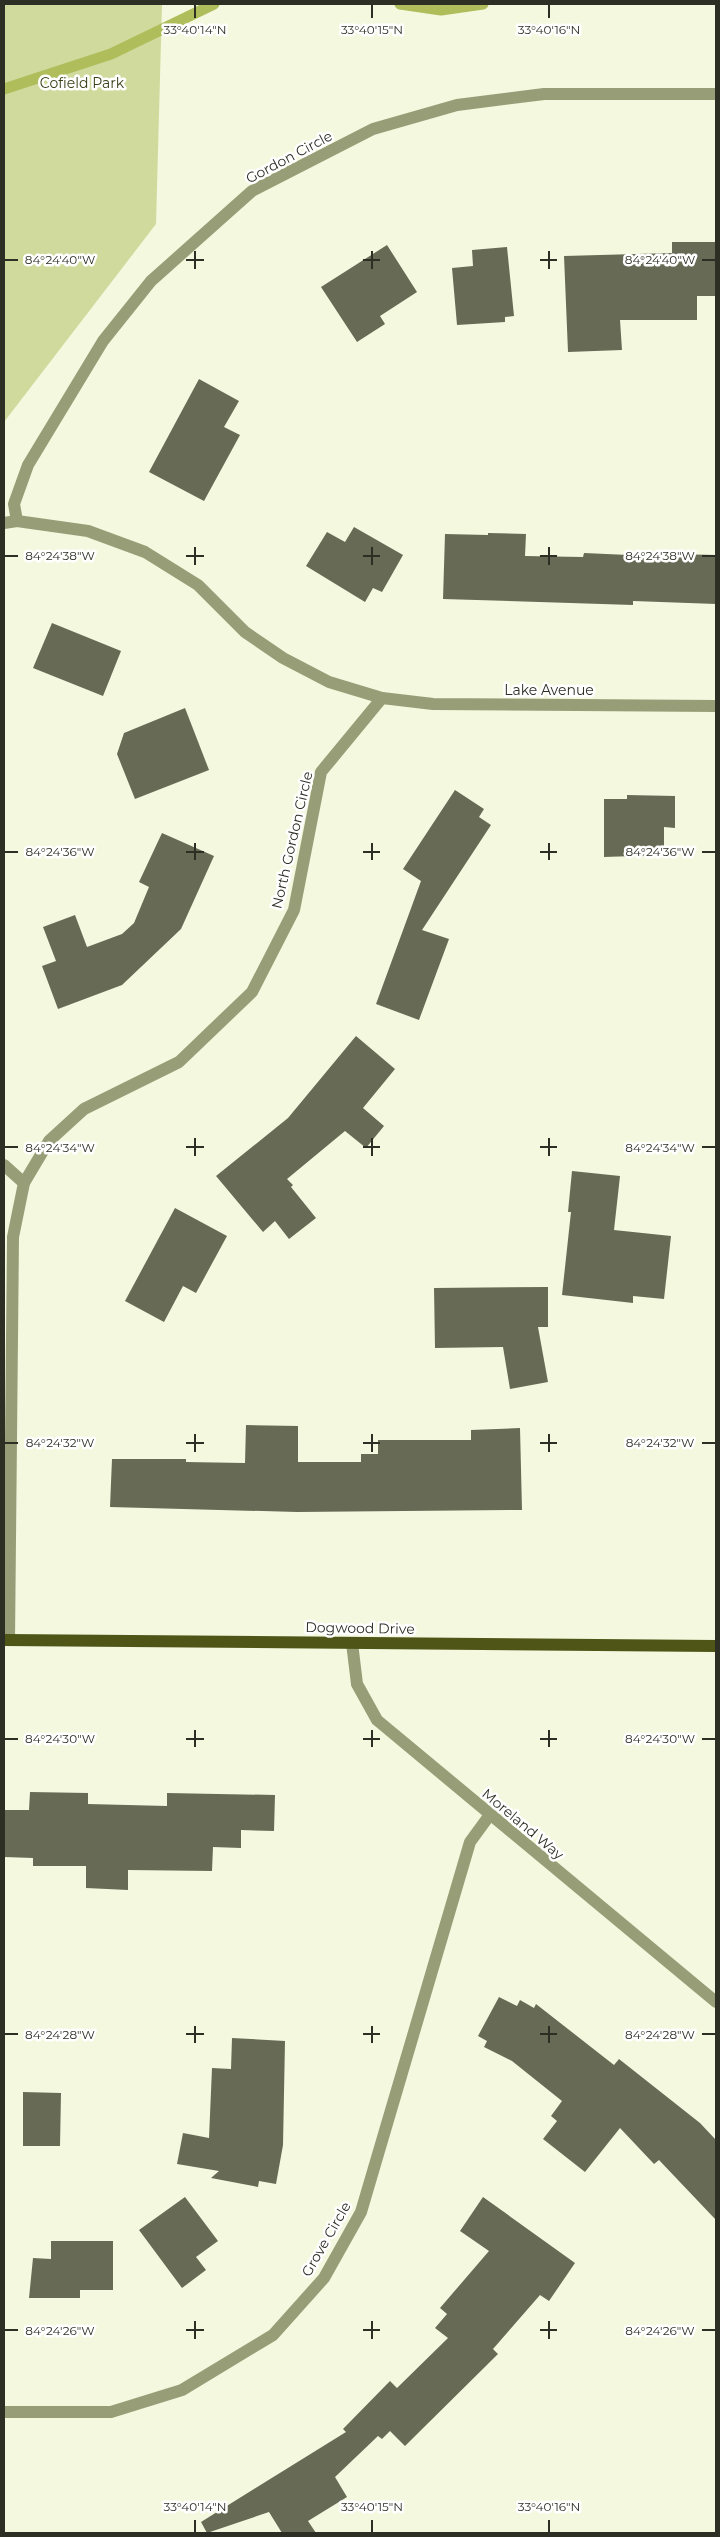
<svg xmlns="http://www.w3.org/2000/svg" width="720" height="2537" font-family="Montserrat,sans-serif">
  <rect width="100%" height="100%" fill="#f3f8df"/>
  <!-- green -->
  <path fill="#d0da9c" d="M 4,4 L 162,4 L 156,224 L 4,422 Z"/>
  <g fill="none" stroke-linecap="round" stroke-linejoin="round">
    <!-- stream -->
    <g stroke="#afbd5b" stroke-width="11">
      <path d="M 400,4 L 441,10 L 483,4"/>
      <path d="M 4,89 L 111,54 L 214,4"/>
    </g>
  </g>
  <!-- building -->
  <g fill="#676b55">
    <path d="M 672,242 L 716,242 L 716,296 L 697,296 L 697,320 L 620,320 L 622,350 L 568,352 L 564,256 L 672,253 Z"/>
    <path d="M 387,245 L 417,292 L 380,316 L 385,324 L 357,342 L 321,287 Z"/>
    <path d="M 507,247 L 514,316 L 505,317 L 505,322 L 457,325 L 452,268 L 473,266 L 472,250 Z"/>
    <path d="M 199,379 L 239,401 L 224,427 L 240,435 L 204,501 L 149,472 Z"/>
    <path d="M 354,527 L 403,555 L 382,592 L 373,588 L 365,602 L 306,566 L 327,532 L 345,542 Z"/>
    <path d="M 488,533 L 526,534 L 525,556 L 583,557 L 584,553 L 673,557 L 673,554 L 716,555 L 716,604 L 633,601 L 633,605 L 443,599 L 445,534 L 488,535 Z"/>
    <path d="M 52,623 L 121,651 L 103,696 L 33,668 Z"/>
    <path d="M 185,708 L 209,770 L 135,799 L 117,754 L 124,733 Z"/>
    <path d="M 455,790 L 484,809 L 479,817 L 491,825 L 422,930 L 449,939 L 419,1020 L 376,1004 L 421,881 L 403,869 Z"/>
    <path d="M 627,795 L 675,796 L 675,828 L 664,827 L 664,855 L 604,857 L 604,799 L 627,799 Z"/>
    <path d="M 162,833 L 214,856 L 181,929 L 122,985 L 58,1009 L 42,966 L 56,961 L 43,927 L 75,915 L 87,947 L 122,934 L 134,923 L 149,887 L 139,882 Z"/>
    <path d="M 356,1036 L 395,1069 L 363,1108 L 384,1126 L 366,1148 L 345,1131 L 287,1179 L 293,1185 L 291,1187 L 316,1218 L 289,1239 L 275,1221 L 263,1232 L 216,1176 L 288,1118 Z"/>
    <path d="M 572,1171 L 620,1176 L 614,1230 L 671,1236 L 664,1299 L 633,1296 L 633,1303 L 562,1295 L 571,1212 L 568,1212 Z"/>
    <path d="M 175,1208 L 227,1236 L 196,1293 L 183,1286 L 164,1322 L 125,1301 Z"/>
    <path d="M 548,1287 L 548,1327 L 538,1327 L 548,1382 L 510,1389 L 503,1347 L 435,1348 L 434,1288 Z"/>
    <path d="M 246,1425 L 298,1426 L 298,1462 L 361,1462 L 361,1454 L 378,1454 L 378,1440 L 471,1440 L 471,1430 L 520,1428 L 522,1510 L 297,1512 L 110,1507 L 112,1459 L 186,1459 L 186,1462 L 245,1463 Z"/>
    <path d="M 30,1792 L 88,1793 L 88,1804 L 167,1806 L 167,1793 L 275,1795 L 274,1831 L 241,1830 L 241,1848 L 213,1847 L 212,1871 L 128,1870 L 128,1890 L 86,1888 L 86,1866 L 33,1866 L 33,1858 L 4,1857 L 4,1810 L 29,1810 Z"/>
    <path d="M 499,1997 L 517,2006 L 520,2000 L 534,2008 L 536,2004 L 614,2065 L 619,2059 L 700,2123 L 716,2140 L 716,2220 L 659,2160 L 654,2164 L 620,2128 L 585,2172 L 543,2139 L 557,2121 L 551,2116 L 562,2101 L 512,2061 L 484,2047 L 487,2041 L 478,2036 Z"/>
    <path d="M 232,2038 L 285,2041 L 283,2145 L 276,2184 L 259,2181 L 258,2187 L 211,2178 L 219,2171 L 177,2164 L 183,2133 L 209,2138 L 212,2068 L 231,2069 Z"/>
    <path d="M 23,2092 L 61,2093 L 60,2146 L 23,2146 Z"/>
    <path d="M 185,2197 L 218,2241 L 196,2257 L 206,2270 L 182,2288 L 139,2230 Z"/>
    <path d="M 483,2197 L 575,2263 L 549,2301 L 540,2295 L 493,2349 L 498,2354 L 405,2446 L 390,2431 L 382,2439 L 378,2436 L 335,2477 L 347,2497 L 308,2521 L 316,2533 L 282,2533 L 269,2512 L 207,2533 L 201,2522 L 346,2432 L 343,2429 L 390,2381 L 397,2388 L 448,2338 L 435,2328 L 447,2314 L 440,2308 L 489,2251 L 460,2231 Z"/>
    <path d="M 51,2241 L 113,2241 L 113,2290 L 80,2290 L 80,2298 L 29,2298 L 33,2258 L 51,2259 Z"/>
  </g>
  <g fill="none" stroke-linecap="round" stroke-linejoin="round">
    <!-- street -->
    <g stroke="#979e77" stroke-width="12">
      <path d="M 17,521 L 14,504 L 28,465 L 103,341 L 151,281 L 252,191 L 373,129 L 457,105 L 544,94 L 716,94"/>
      <path d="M 4,523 L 17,521 L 88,531 L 145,552 L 198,585 L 245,632 L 283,658 L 329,682 L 382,698 L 433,704 L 716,706"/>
      <path d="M 4,1165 L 24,1183"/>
      <path d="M 9,1640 L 13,1237 L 24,1183 L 49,1141 L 84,1109 L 179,1062 L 252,992 L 294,910 L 321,772 L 382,698"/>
      <path d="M 352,1643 L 357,1684 L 377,1720 L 716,2002"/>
      <path d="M 4,2412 L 111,2412 L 182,2390 L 273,2335 L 324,2278 L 361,2212 L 470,1842 L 489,1816"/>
    </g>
    <!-- primary -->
    <path stroke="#4e5517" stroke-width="12" d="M 4,1640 L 716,1646"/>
  </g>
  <!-- ticks -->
  <path fill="none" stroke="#2d2f25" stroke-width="2" d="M 195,5 L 195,18M 372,5 L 372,18M 549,5 L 549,18M 195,251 L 195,269M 372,251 L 372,269M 549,251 L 549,269M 5,260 L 18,260M 186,260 L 204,260M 363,260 L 380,260M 540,260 L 557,260M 702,260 L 715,260M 195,547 L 195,565M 372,547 L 372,565M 549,547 L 549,565M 5,556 L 18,556M 186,556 L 204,556M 363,556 L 380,556M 540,556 L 557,556M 702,556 L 715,556M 195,843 L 195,860M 372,843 L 372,860M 549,843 L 549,860M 5,852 L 18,852M 186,852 L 204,852M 363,852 L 380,852M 540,852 L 557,852M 702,852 L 715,852M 195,1138 L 195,1156M 372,1138 L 372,1156M 549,1138 L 549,1156M 5,1147 L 18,1147M 186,1147 L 204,1147M 363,1147 L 380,1147M 540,1147 L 557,1147M 702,1147 L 715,1147M 195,1434 L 195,1452M 372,1434 L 372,1452M 549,1434 L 549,1452M 5,1443 L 18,1443M 186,1443 L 204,1443M 363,1443 L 380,1443M 540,1443 L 557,1443M 702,1443 L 715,1443M 195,1730 L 195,1747M 372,1730 L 372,1747M 549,1730 L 549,1747M 5,1739 L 18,1739M 186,1739 L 204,1739M 363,1739 L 380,1739M 540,1739 L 557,1739M 702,1739 L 715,1739M 195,2026 L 195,2043M 372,2026 L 372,2043M 549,2026 L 549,2043M 5,2034 L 18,2034M 186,2034 L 204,2034M 363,2034 L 380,2034M 540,2034 L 557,2034M 702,2034 L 715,2034M 195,2321 L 195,2339M 372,2321 L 372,2339M 549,2321 L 549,2339M 5,2330 L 18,2330M 186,2330 L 204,2330M 363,2330 L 380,2330M 540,2330 L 557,2330M 702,2330 L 715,2330M 195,2520 L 195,2532M 372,2520 L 372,2532M 549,2520 L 549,2532"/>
  <g text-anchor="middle" stroke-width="5" stroke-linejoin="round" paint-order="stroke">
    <!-- park labels -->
    <g font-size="14" fill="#3a4017" stroke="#fff">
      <text x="82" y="88">Cofield Park</text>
    </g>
    <!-- street labels -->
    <g font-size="14" fill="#2d2f25" stroke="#fff">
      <text transform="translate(289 157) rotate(-28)" y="5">Gordon Circle</text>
      <text x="549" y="695">Lake Avenue</text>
      <text transform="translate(292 840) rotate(-77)" y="5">North Gordon Circle</text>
      <text transform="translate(360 1628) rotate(1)" y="5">Dogwood Drive</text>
      <text transform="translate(523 1824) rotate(40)" y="5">Moreland Way</text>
      <text transform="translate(326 2239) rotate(-60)" y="5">Grove Circle</text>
    </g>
  </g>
  <g font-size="12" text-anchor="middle" fill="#2d2f25" stroke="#fff" stroke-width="5" stroke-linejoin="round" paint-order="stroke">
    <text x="195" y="34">33°40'14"N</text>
    <text x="372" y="34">33°40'15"N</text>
    <text x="549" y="34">33°40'16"N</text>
    <text x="660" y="264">84°24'40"W</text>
    <text x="60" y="264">84°24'40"W</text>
    <text x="660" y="560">84°24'38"W</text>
    <text x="60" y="560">84°24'38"W</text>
    <text x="60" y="856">84°24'36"W</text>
    <text x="660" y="856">84°24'36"W</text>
    <text x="660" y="1152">84°24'34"W</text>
    <text x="60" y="1152">84°24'34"W</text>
    <text x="60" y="1447">84°24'32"W</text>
    <text x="660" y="1447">84°24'32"W</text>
    <text x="60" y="1743">84°24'30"W</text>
    <text x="660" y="1743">84°24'30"W</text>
    <text x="660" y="2039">84°24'28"W</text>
    <text x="60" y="2039">84°24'28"W</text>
    <text x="660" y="2335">84°24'26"W</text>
    <text x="60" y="2335">84°24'26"W</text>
    <text x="195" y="2511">33°40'14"N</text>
    <text x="372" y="2511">33°40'15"N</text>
    <text x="549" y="2511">33°40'16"N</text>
  </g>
  <!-- border -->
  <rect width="720" height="2537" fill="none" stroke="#2d2f25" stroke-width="10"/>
</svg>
